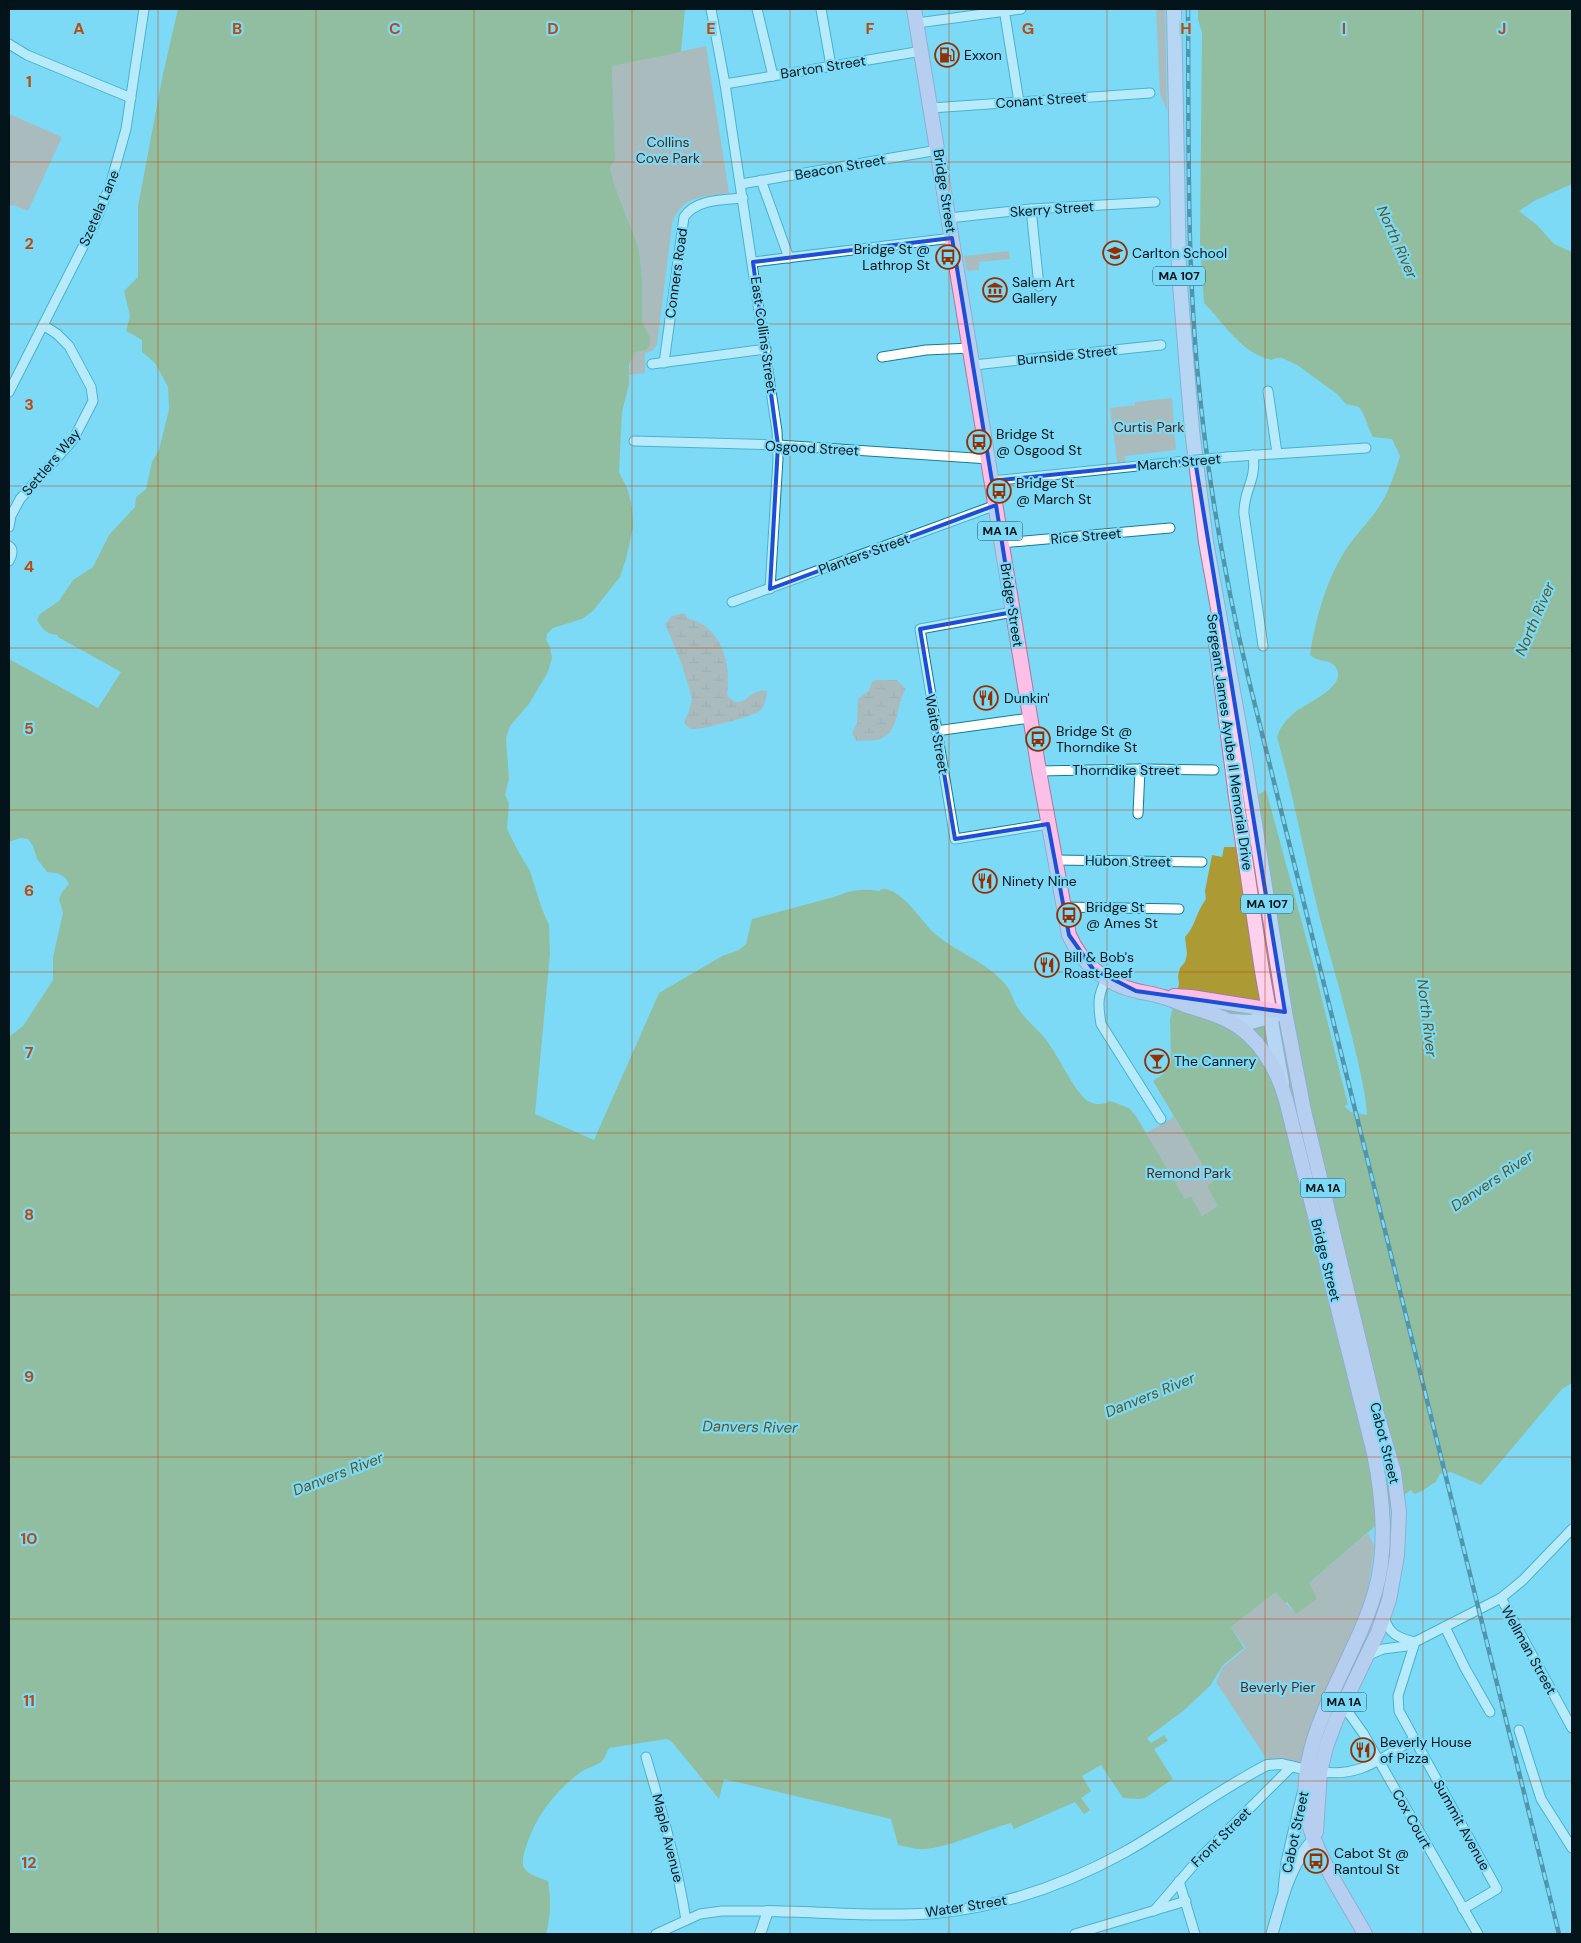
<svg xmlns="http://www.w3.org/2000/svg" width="1581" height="1943" font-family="'DM Sans',sans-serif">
  <defs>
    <pattern id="wetland-marsh" width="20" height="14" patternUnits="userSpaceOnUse" patternTransform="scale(1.25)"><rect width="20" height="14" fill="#e29479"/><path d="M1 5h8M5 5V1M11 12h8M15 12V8" fill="none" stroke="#c07f68"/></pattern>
  </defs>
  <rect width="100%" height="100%" fill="#7cdaf7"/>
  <!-- green -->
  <g fill="#e29479">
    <path d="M 1156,9 L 1165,9 L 1167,111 L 1160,94 Z"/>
    <path d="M 706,46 L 729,193 C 703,198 682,194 672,224 L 657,345 L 652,351 L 645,353 L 645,373 L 629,375 L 631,358 L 647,332 L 642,321 L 642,278 L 639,249 L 614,184 L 610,168 L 615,159 L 612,66 Z"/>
    <path d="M 9,114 L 62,137 L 28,211 L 14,205 L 9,206 Z"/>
    <path d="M 1009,251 L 1010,259 L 979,262 L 979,270 L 967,271 L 964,256 Z"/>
    <path d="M 1172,398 L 1176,450 L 1125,456 L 1126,467 L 1118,468 L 1110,408 L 1135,405 L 1135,402 Z"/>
    <path d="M 1174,1117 L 1214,1182 L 1218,1206 L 1202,1216 L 1191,1196 L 1185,1199 L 1146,1133 Z"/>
    <path d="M 1368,1533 L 1374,1546 L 1366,1604 L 1301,1762 L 1268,1761 L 1216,1682 L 1223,1667 L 1246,1648 L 1231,1627 L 1276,1592 L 1296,1614 L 1309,1583 Z"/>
  </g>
  <!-- wetland -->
  <g fill="url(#wetland-marsh)">
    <path d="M 684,613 L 689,619 C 721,626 732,665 727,694 C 742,716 749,686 767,691 C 766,698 765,708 758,712 C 751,717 701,730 692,729 C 688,728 686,725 684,722 L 689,711 L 692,699 L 690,691 L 681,662 L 665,624 L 672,616 Z"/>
    <path d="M 875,680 L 897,680 L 906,689 C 895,704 901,731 880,739 C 874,741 864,740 857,741 L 852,734 L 857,723 L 858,699 L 869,690 L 872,682 Z"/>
  </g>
  <!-- water -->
  <path fill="#ac9b35" d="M 178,9 L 685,9 L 681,52 L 612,66 L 615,159 L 610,168 L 614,184 L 639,249 L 642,278 L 642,321 L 650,338 L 650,344 L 646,350 L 635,352 L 629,365 L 629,385 L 622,412 L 619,472 L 628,490 L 632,508 L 633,527 L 626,559 L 620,577 L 593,611 L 582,619 L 553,628 L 547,634 L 546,640 L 550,647 L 552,658 L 548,672 L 529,704 L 510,726 L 506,738 L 509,779 L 505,795 L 509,803 L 507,829 L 518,851 L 530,871 L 542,909 L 549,925 L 550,954 L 535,1114 L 594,1140 L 659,993 L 722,956 L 739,950 L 746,944 L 752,919 L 834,897 C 850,890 863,888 879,891 L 882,889 C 901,888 920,919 932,931 C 954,952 987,961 1006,985 C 1012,992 1013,1001 1018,1008 C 1025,1019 1035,1027 1043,1036 C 1059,1055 1067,1079 1083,1097 C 1090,1105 1101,1106 1110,1101 L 1129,1108 L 1136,1116 L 1185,1199 L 1191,1196 L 1202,1216 L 1218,1206 L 1207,1186 L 1213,1182 L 1153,1081 L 1162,1075 L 1171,1063 L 1170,1019 L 1179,984 L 1178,976 L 1180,968 L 1185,962 L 1187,954 L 1185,937 C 1195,927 1197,910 1206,899 L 1205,891 L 1212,855 L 1222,857 L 1224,847 L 1235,847 L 1258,795 L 1266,790 L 1314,967 L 1348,1105 L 1344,1106 L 1351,1112 L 1367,1115 C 1366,1097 1362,1080 1358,1062 C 1348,1018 1335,974 1323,930 C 1306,866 1295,801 1277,737 C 1280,727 1287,719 1295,712 C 1306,703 1352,685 1334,665 C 1327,659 1319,663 1310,655 C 1315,620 1325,584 1343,554 C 1352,539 1363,528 1374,514 C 1387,497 1394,477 1400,456 L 1392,439 L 1373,437 C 1367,427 1366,416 1359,407 L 1346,404 L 1337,394 L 1297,365 L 1282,358 L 1276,358 L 1271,360 C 1240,352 1225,324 1204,303 L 1200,242 L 1202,33 L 1198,19 L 1198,9 L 1572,9 L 1572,184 L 1534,201 L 1519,211 L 1537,225 L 1554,244 L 1572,252 L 1572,1383 L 1562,1389 L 1481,1485 L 1451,1472 L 1440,1474 L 1436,1482 C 1428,1486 1423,1492 1414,1494 L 1411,1490 L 1392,1504 L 1373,1528 L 1309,1583 L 1317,1599 L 1296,1614 L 1287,1602 L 1285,1603 L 1276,1592 L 1231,1627 L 1244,1648 L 1223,1665 L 1210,1686 L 1183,1711 L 1147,1738 L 1151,1743 L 1164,1735 L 1168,1741 L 1154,1749 L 1173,1779 L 1145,1798 L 1139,1799 L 1123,1798 L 1101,1765 L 1082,1776 L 1091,1791 L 1081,1798 L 1090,1810 L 1084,1814 L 1075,1802 L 1014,1829 L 1011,1823 C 983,1830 944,1851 917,1849 C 911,1848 904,1846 898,1845 L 891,1819 L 724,1779 L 719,1799 L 671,1741 L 666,1739 L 609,1748 C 607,1752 605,1758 602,1761 C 595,1767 585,1768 578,1774 C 554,1793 537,1815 527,1844 C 518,1870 523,1872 548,1881 C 551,1899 551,1916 546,1934 L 9,1934 L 9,1037 L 23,1026 L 53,980 L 53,957 L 63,913 L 59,899 L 62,892 L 69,884 C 65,874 57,873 47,872 L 37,859 L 33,846 L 28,839 L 20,838 L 9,842 L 9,659 L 98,708 L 121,672 L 58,637 L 58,635 C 46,634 43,630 37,620 L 40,614 L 59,601 L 73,580 L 93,567 L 109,535 L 135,507 L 136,497 L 146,489 L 152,462 L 159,450 L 169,410 L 168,387 L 155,363 L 142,352 L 142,340 L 126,331 L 130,316 L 124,291 L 138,277 L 138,206 L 163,74 Z"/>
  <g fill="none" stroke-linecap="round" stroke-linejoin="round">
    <!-- minor casing -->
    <g stroke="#0b7f99" stroke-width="11">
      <g id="minor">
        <path d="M 711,9 L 725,84 L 777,431 L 778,459 L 770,589"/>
        <path d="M 757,9 L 773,76"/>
        <path d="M 821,9 L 831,66"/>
        <path d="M 1004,9 L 1019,102"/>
        <path d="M 917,23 L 1021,9"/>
        <path d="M 9,44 L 27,55 L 131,98"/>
        <path d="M 725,84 L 922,51"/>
        <path d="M 931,108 L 1150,93"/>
        <path d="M 761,180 L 789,258"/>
        <path d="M 741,184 L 938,150"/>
        <path d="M 1031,209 L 1039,286"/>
        <path d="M 949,218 L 1031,209 L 1155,202"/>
        <path d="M 753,262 L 952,238"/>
        <path d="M 882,357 L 926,350 L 971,348"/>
        <path d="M 664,363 L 684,217 C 696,199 723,200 743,198"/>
        <path d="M 652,364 L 766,349"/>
        <path d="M 974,365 L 1161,345"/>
        <path d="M 1268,391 L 1277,453"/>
        <path d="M 9,392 L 95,223 L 110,186 L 126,129 L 144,9"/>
        <path d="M 634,441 L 778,445 L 989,459"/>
        <path d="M 1253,455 C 1257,481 1243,490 1244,514 L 1263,646"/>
        <path d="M 1227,457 L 1366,448"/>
        <path d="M 992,481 L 1177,462"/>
        <path d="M 9,527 L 11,516 L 20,499 L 73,440 L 93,401 L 91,387 L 69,346 L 57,334 L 43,325"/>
        <path d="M 1001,543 L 1170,528"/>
        <path d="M 9,546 C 14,549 12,556 9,561"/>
        <path d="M 732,602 L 996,505"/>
        <path d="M 1013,612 L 920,629 L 955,839 L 1048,824"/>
        <path d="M 936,731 L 1030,718"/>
        <path d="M 1039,771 L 1140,769 L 1214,770"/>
        <path d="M 1138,814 L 1140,769"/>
        <path d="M 1054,860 L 1202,862"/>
        <path d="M 1063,907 L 1179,909"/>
        <path d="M 1107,979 C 1097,994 1098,1006 1101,1024 L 1161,1119"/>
        <path d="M 1501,1598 L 1572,1728"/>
        <path d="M 1384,1617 C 1389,1634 1398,1638 1415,1642"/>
        <path d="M 1445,1627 L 1465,1668 L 1490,1712"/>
        <path d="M 1415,1642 L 1398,1696 L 1399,1711 L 1497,1889 L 1463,1909"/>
        <path d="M 1366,1656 L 1383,1649 L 1407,1646 L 1501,1598 L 1523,1580 L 1572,1529"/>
        <path d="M 1343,1705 L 1363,1733 L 1478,1934"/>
        <path d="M 1519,1730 L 1541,1799 L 1572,1848"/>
        <path d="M 646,1757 C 662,1811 677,1864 686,1920"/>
        <path d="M 1315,1771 C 1358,1779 1379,1760 1414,1739"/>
        <path d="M 1179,1881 L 1195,1934"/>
        <path d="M 1154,1911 L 1197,1861 L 1292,1766"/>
        <path d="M 656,1934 L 700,1914 L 722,1911 L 768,1911"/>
        <path d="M 1075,1934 L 1186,1901"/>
      </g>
    </g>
    <!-- tertiary casing -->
    <g stroke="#0b7f99" stroke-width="12">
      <path id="tertiary" d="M 760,1934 L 768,1911 C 823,1912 880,1917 935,1913 C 1001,1907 1067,1884 1125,1852 C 1173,1825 1218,1790 1267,1765 L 1282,1764 L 1307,1770"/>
    </g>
    <!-- secondary casing -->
    <g stroke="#0b7f99" stroke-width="13">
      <g id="secondary">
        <path d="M 1284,1890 L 1287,1862 L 1303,1793"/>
        <path d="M 1272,1934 C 1282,1900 1289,1864 1315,1838"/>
      </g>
    </g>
    <!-- primary casing -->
    <g stroke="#a47a9c" stroke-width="16">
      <g id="primary">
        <path d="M 1174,9 L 1179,272 L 1192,430 L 1206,542 L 1240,730 L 1285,1012 L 1251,1022 L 1230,1021"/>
        <path d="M 1216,642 L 1236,797 L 1262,971 L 1282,1083"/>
      </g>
    </g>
    <!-- trunk casing -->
    <g stroke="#a47a9c" stroke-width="16">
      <g id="trunk">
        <path d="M 914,9 L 1039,771 L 1069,935 C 1082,964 1106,984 1137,991 C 1145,993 1154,994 1163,997 C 1171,999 1179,1003 1188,1006 C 1201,1010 1215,1014 1227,1020 C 1258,1035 1277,1068 1286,1100 L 1374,1453 C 1383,1498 1388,1547 1375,1592 C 1354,1666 1292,1738 1308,1819 C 1315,1855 1347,1901 1365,1934"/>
        <path d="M 1174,996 L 1191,997 L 1285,1012 L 1304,1111 L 1376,1411 L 1394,1472 L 1399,1512 L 1397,1556 L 1389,1600 L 1378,1632 L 1336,1720 L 1326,1747 L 1320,1772 L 1316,1832"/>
      </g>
    </g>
    <!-- minor -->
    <use href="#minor" stroke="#fff" stroke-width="9"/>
    <!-- tertiary -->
    <use href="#tertiary" stroke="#fff" stroke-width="10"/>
    <!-- secondary -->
    <use href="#secondary" stroke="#fee8f6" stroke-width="11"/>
    <!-- primary -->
    <use href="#primary" stroke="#fdd0ee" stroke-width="14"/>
    <!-- trunk -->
    <use href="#trunk" stroke="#fcc0e8" stroke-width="14"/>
    <!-- rail casing -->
    <g stroke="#1e414c" stroke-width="4.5">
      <path id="rail" d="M 1188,9 C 1189,141 1186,274 1201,406 C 1211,500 1228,593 1250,685 L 1559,1934"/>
    </g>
    <!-- rail -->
    <use href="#rail" stroke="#7cdaf7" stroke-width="2.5" stroke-dasharray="8" stroke-linecap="butt"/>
    <!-- minor-bridge casing -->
    <g stroke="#0b7f99" stroke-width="11" stroke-linecap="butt">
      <path id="minor-bridge" d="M 1177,462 L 1227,457"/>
    </g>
    <!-- minor-bridge -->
    <use href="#minor-bridge" stroke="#fff" stroke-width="9"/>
  </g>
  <!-- marked area -->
  <path d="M0 0H1581V1943H0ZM 952,238 L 992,481 L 1195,460 L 1285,1012 L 1136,991 L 1093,969 L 1069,935 L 1048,824 L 955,839 L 920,629 L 1013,612 L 996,505 L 770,589 L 778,445 L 753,262 Z" fill="#7cdaf7" fill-opacity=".55" fill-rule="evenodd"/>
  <path fill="none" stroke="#1d4ed8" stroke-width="4" stroke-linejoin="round" d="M 952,238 L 992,481 L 1195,460 L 1285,1012 L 1136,991 L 1093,969 L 1069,935 L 1048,824 L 955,839 L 920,629 L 1013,612 L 996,505 L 770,589 L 778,445 L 753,262 Z"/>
  <!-- grid -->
  <path fill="none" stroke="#ba4b0f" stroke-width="1" stroke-opacity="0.55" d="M 158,9 L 158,1934M 316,9 L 316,1934M 474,9 L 474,1934M 632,9 L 632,1934M 790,9 L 790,1934M 949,9 L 949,1934M 1107,9 L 1107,1934M 1265,9 L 1265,1934M 1423,9 L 1423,1934M 9,162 L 1572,162M 9,324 L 1572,324M 9,486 L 1572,486M 9,648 L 1572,648M 9,810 L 1572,810M 9,972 L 1572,972M 9,1133 L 1572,1133M 9,1295 L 1572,1295M 9,1457 L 1572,1457M 9,1619 L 1572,1619M 9,1781 L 1572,1781"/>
  <!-- icons -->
  <defs>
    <g id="fuel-ring" transform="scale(1.25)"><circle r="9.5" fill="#7cdaf7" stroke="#942f00" stroke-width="1.5"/><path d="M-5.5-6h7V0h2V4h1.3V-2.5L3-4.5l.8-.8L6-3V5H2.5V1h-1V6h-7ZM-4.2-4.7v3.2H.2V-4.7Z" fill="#942f00"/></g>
    <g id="school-ring" transform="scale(1.25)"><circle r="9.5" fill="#7cdaf7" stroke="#942f00" stroke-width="1.5"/><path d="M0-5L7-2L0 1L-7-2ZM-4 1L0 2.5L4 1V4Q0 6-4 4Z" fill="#942f00"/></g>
    <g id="bus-ring" transform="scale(1.25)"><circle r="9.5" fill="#7cdaf7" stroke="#942f00" stroke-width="1.5"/><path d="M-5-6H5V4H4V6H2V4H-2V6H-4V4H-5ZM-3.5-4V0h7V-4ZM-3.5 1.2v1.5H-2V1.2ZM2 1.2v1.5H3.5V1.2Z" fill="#942f00"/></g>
    <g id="museum-ring" transform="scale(1.25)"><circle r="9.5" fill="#7cdaf7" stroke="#942f00" stroke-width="1.5"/><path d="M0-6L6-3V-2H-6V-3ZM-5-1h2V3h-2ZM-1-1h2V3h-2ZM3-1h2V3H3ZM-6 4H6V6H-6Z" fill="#942f00"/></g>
    <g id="restaurant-ring" transform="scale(1.25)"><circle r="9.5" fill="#7cdaf7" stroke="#942f00" stroke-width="1.5"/><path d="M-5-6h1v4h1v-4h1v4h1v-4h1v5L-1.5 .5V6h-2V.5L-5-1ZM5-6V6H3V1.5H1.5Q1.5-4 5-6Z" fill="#942f00"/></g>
    <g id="bar-ring" transform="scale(1.25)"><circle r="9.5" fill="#7cdaf7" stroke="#942f00" stroke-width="1.5"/><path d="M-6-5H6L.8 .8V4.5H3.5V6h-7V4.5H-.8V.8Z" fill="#942f00"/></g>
  </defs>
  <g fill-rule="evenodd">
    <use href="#fuel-ring" x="947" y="55"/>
    <use href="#school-ring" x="1115" y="253"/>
    <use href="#bus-ring" x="948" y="257"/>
    <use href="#museum-ring" x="995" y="290"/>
    <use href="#bus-ring" x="979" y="442"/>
    <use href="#bus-ring" x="999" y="491"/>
    <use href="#restaurant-ring" x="986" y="698"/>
    <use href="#bus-ring" x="1038" y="739"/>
    <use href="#restaurant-ring" x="985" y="881"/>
    <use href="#bus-ring" x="1069" y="915"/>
    <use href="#restaurant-ring" x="1047" y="965"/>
    <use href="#bar-ring" x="1157" y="1061"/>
    <use href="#restaurant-ring" x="1363" y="1750"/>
    <use href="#bus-ring" x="1316" y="1861"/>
  </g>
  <g text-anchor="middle" stroke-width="4.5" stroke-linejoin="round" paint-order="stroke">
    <!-- shield labels -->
    <g fill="#7cdaf7" stroke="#274f5c" stroke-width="1">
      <rect x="1153" y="266.5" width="52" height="19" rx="4"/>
      <rect x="977.5" y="521.5" width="45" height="19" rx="4"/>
      <rect x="1241" y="894.5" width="52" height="19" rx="4"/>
      <rect x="1300.5" y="1178.5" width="45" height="19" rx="4"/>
      <rect x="1321.5" y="1692.5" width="45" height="19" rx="4"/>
    </g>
    <g font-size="12" font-weight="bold" fill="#02141a">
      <text x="1179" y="280">MA 107</text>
      <text x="1000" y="535">MA 1A</text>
      <text x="1267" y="908">MA 107</text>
      <text x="1323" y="1192">MA 1A</text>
      <text x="1344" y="1706">MA 1A</text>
    </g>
    <!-- poi labels -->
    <g font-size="14" fill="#02141a" stroke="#7cdaf7" text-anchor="start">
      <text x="964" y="60">Exxon</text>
      <text x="930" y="254" text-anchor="end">Bridge St @<tspan x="930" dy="16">Lathrop St</tspan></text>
      <text x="1132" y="258">Carlton School</text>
      <text x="1012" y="287">Salem Art<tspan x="1012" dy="16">Gallery</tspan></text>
      <text x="996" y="439">Bridge St<tspan x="996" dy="16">@ Osgood St</tspan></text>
      <text x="1016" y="488">Bridge St<tspan x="1016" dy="16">@ March St</tspan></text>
      <text x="1004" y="703">Dunkin'</text>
      <text x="1056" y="736">Bridge St @<tspan x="1056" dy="16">Thorndike St</tspan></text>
      <text x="1002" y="886">Ninety Nine</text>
      <text x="1086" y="912">Bridge St<tspan x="1086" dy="16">@ Ames St</tspan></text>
      <text x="1064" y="962">Bill &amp; Bob's<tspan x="1064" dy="16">Roast Beef</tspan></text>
      <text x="1174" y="1066">The Cannery</text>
      <text x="1380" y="1747">Beverly House<tspan x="1380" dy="16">of Pizza</tspan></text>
      <text x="1334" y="1858">Cabot St @<tspan x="1334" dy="16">Rantoul St</tspan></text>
    </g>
    <!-- street labels -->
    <g font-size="14" fill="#02141a" stroke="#7cdaf7">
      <text transform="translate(823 67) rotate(-9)" y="5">Barton Street</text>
      <text transform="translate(1041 100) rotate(-4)" y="5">Conant Street</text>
      <text transform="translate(840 167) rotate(-10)" y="5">Beacon Street</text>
      <text transform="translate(945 191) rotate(81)" y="5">Bridge Street</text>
      <text transform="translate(99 208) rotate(-67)" y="5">Szetela Lane</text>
      <text transform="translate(1052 209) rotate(-4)" y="5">Skerry Street</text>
      <text transform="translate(676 273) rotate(-82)" y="5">Conners Road</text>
      <text transform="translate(764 335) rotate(82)" y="5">East Collins Street</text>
      <text transform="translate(1067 355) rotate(-6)" y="5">Burnside Street</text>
      <text transform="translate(812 448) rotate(3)" y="5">Osgood Street</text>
      <text transform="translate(51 462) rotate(-50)" y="5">Settlers Way</text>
      <text transform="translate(1179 462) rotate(-5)" y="5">March Street</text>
      <text transform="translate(1086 536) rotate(-5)" y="5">Rice Street</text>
      <text transform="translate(864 554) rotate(-20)" y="5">Planters Street</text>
      <text transform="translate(1012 605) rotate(81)" y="5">Bridge Street</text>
      <text transform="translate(937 734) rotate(80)" y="5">Waite Street</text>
      <text transform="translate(1230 742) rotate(82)" y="5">Sergeant James Ayube II Memorial Drive</text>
      <text x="1126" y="775">Thorndike Street</text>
      <text transform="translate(1128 861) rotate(1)" y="5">Hubon Street</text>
      <text transform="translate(1326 1260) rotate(76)" y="5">Bridge Street</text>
      <text transform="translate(1385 1443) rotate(76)" y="5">Cabot Street</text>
      <text transform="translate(1529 1650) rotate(61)" y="5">Wellman Street</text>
      <text transform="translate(1412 1819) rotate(61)" y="5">Cox Court</text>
      <text transform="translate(1462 1825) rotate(61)" y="5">Summit Avenue</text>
      <text transform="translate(1295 1832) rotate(-78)" y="5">Cabot Street</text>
      <text transform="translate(1221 1837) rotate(-45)" y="5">Front Street</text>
      <text transform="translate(668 1838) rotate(76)" y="5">Maple Avenue</text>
      <text transform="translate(966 1906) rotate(-9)" y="5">Water Street</text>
    </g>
    <!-- park labels -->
    <g font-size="14" fill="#522515" stroke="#7cdaf7">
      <text x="668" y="147">Collins<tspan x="668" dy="16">Cove Park</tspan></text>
      <text x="1149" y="432">Curtis Park</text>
      <text x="1189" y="1178">Remond Park</text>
      <text x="1278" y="1692">Beverly Pier</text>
    </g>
    <!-- water labels -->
    <g font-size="15" font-style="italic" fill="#5e5621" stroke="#7cdaf7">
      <text transform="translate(1397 242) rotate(66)" y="5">North River</text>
      <text transform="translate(1535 619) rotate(-67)" y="5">North River</text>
      <text transform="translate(1427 1018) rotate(83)" y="5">North River</text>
      <text transform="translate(1492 1181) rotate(-34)" y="5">Danvers River</text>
      <text transform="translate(1150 1395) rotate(-22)" y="5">Danvers River</text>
      <text transform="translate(750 1427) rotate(1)" y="5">Danvers River</text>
      <text transform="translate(338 1474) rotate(-21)" y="5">Danvers River</text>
    </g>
  </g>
  <g font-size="16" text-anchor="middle" font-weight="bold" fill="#ba4b0f" stroke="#7cdaf7" stroke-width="4.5" stroke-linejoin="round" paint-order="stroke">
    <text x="79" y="34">A</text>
    <text x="237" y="34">B</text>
    <text x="395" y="34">C</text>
    <text x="553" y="34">D</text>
    <text x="711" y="34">E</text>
    <text x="870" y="34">F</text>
    <text x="1028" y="34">G</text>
    <text x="1186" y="34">H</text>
    <text x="1344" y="34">I</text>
    <text x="1502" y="34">J</text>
    <text x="29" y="87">1</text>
    <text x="29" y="249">2</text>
    <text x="29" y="410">3</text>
    <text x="29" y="572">4</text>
    <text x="29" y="734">5</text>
    <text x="29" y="896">6</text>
    <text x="29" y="1058">7</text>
    <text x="29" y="1220">8</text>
    <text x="29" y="1382">9</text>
    <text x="29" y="1544">10</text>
    <text x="29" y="1706">11</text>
    <text x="29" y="1868">12</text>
  </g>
  <!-- border -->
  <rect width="1581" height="1943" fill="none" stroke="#02141a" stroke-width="20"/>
</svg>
